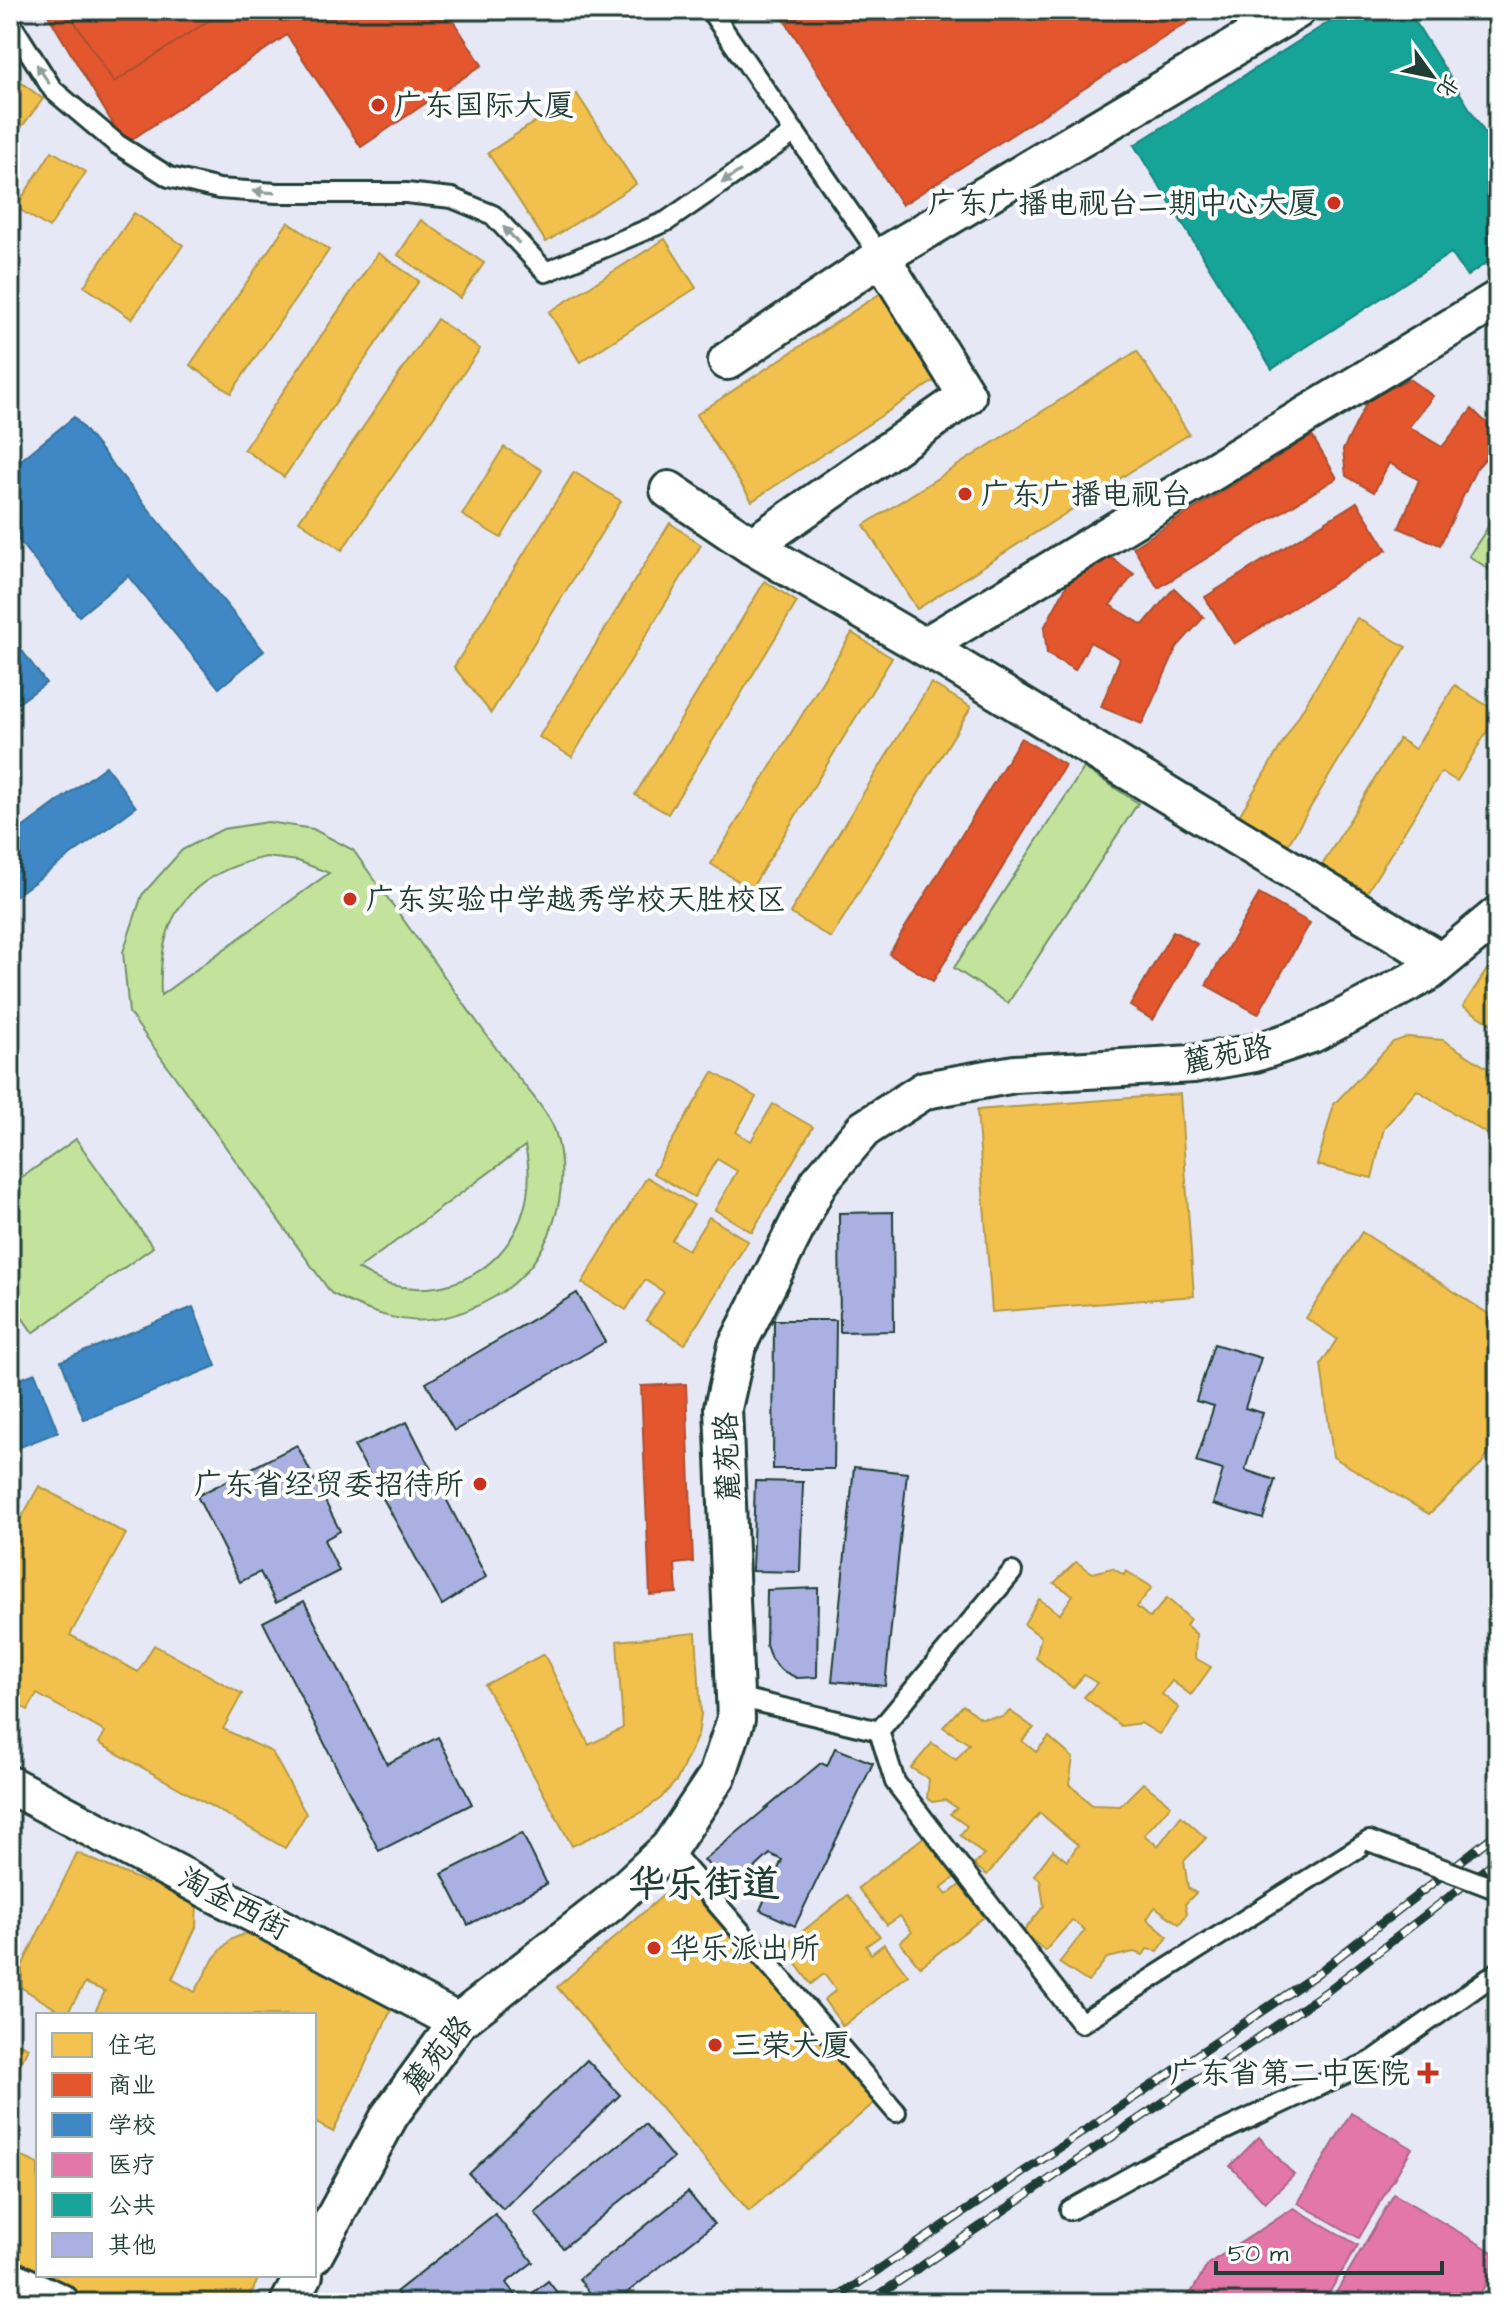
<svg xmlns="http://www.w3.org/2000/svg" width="1508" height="2313" font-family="'Architects Daughter','LXGW WenKai TC',sans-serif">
  <rect width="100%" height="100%" fill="#e6e8f6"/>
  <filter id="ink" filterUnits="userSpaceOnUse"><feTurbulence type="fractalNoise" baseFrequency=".0125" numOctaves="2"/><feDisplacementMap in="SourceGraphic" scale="16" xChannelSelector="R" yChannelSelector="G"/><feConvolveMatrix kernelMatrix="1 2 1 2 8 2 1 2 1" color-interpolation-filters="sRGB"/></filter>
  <g filter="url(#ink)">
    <!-- green -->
    <g fill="#c3e39c" stroke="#719068" stroke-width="2" fill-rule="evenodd">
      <path d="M 1498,512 L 1498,575 L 1469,556 Z"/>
      <path d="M 1084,768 L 1138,803 L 1008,1003 L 954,968 Z"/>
      <path d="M 268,822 L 313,829 L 353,850 C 404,920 455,991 506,1062 C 519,1080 549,1112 555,1131 C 574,1191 550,1265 496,1296 C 433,1333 393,1325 331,1293 L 129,1013 L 123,952 L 142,895 L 182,850 L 223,829 ZM 266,857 L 298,861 L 329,873 L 161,995 C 157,916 188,874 266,857 ZM 525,1146 C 545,1230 479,1305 391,1285 C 380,1282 368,1274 358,1269 Z"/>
      <path d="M 76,1139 L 153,1247 L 33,1333 L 10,1300 L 10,1186 Z"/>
    </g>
    <!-- homes -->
    <g fill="#f2c14e" stroke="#b39946" stroke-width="2">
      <path d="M 10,74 L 43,99 L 10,142 Z"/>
      <path d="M 577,94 L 636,184 L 546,242 L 488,153 Z"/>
      <path d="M 52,151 L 86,172 L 49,228 L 16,207 Z"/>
      <path d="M 134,213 L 183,245 L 132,319 L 84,286 Z"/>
      <path d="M 421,220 L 484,263 L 460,298 L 398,255 Z"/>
      <path d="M 288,222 L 329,250 L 231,393 L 190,365 Z"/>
      <path d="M 665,239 L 696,288 L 580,362 L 549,312 Z"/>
      <path d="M 378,253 L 419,281 L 284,477 L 244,449 Z"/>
      <path d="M 881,293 L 937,379 L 752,501 L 696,415 Z"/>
      <path d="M 437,319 L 480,349 L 342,550 L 299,521 Z"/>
      <path d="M 1137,351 L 1189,434 L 917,609 L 864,525 Z"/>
      <path d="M 504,447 L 542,470 L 501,538 L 462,515 Z"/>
      <path d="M 574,472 L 621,501 L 491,713 L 454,667 Z"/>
      <path d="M 670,523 L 701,545 L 572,757 L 539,737 Z"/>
      <path d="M 765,581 L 797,602 L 668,814 L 635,795 Z"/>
      <path d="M 1357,618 L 1406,647 L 1288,845 L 1239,816 Z"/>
      <path d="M 852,633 L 892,658 L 751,889 L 711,864 Z"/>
      <path d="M 931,683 L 971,707 L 831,938 L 790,913 Z"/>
      <path d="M 1455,685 L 1498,713 L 1457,781 L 1441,772 L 1366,894 L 1321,867 L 1399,739 L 1415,749 Z"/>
      <path d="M 1492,962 L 1498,966 L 1498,1028 L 1463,1006 Z"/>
      <path d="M 1408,1037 L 1443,1040 L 1498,1075 L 1498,1141 L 1417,1090 L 1384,1128 L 1372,1178 L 1317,1165 L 1334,1104 L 1393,1042 Z"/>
      <path d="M 713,1072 L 756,1097 L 736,1132 L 751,1141 L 773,1104 L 813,1127 L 752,1232 L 715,1210 L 737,1171 L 717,1159 L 694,1197 L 653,1173 Z"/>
      <path d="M 1180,1094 L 1194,1296 L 992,1312 L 977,1110 Z"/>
      <path d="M 647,1177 L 694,1205 L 672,1240 L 688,1250 L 709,1217 L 748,1241 L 685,1344 L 646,1320 L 664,1292 L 645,1280 L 626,1310 L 582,1283 Z"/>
      <path d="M 1362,1232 L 1498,1320 L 1498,1438 L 1480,1466 L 1429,1514 L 1333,1457 L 1321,1364 L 1337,1339 L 1306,1318 Z"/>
      <path d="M 39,1486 L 126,1534 L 70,1635 L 138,1672 L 154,1645 L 242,1694 L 223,1729 L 272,1752 L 306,1814 L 285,1848 L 99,1743 L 105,1732 L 37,1694 L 28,1710 L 10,1700 L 10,1539 Z"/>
      <path d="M 1076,1562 L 1093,1573 L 1112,1568 L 1124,1575 L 1126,1571 L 1152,1587 L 1137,1607 L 1150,1618 L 1167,1598 L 1190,1619 L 1186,1625 L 1196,1634 L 1195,1658 L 1211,1667 L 1191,1695 L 1172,1681 L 1162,1694 L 1179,1708 L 1159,1734 L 1141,1723 L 1121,1726 L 1084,1697 L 1097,1683 L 1084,1675 L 1073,1688 L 1036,1658 L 1041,1637 L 1024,1624 L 1039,1599 L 1060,1614 L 1073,1595 L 1054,1583 Z"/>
      <path d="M 696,1633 L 701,1714 L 698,1735 L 677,1780 L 661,1798 L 639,1814 L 572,1846 L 485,1685 L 544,1654 L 589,1745 L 623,1728 L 617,1641 Z"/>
      <path d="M 963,1705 L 981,1718 L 1002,1717 L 1010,1711 L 1034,1728 L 1022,1741 L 1036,1752 L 1049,1737 L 1073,1758 L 1069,1784 L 1092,1805 L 1120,1806 L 1143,1783 L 1171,1805 L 1144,1835 L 1158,1846 L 1181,1816 L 1206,1838 L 1184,1861 L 1188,1888 L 1196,1893 L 1185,1904 L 1187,1914 L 1179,1924 L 1155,1907 L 1147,1919 L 1168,1937 L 1158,1951 L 1147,1949 L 1143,1955 L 1134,1952 L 1107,1958 L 1088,1982 L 1059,1963 L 1085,1930 L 1072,1920 L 1045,1951 L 1023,1932 L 1044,1906 L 1040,1880 L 1034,1875 L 1053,1850 L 1067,1861 L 1078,1845 L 1040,1813 L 987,1875 L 974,1865 L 984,1855 L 960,1835 L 967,1826 L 950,1814 L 957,1808 L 945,1800 L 932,1802 L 927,1798 L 929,1779 L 911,1768 L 932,1743 L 956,1760 L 969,1744 L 943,1727 Z"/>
      <path d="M 924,1837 L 955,1877 L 941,1888 L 947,1895 L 960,1885 L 984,1917 L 920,1967 L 900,1942 L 912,1932 L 900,1916 L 887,1925 L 858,1888 Z"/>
      <path d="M 77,1853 L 147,1883 L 152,1871 L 197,1900 L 196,1927 L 172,1979 L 195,1992 L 214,1958 L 230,1940 L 248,1932 L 272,1937 L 395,2002 L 333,2132 L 314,2122 L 314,2015 L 101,2015 L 95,2012 L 105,1991 L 85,1983 L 66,2015 L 22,1988 L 22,1966 Z"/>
      <path d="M 681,1880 L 874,2103 L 749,2211 L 557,1987 Z"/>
      <path d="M 848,1895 L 880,1936 L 866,1946 L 871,1954 L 884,1944 L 908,1975 L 843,2026 L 824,2000 L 836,1990 L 824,1974 L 811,1984 L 783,1947 Z"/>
      <path d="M 10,2039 L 28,2048 L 10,2086 Z"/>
      <path d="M 10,2151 L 38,2164 L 38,2274 L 10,2261 Z"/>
      <path d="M 40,2275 L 260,2275 L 247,2303 L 99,2303 Z"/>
    </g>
    <!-- shops -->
    <g fill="#e4572e" stroke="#a94f30" stroke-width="2">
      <path d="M 45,10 L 446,10 L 482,65 L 361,147 L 287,35 L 125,144 Z"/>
      <path d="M 67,10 L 225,10 L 114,82 Z"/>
      <path d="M 778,10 L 1207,10 L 902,205 Z"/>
      <path d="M 1409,379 L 1433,396 L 1409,427 L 1442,447 L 1472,409 L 1498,434 L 1498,444 L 1476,469 L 1440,545 L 1399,528 L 1419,480 L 1389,463 L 1374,492 L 1346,476 L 1343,450 L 1368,400 Z"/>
      <path d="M 1312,436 L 1337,478 L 1158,588 L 1133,547 Z"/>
      <path d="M 1357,502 L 1387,550 L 1234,644 L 1205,597 Z"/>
      <path d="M 1110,557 L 1134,574 L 1110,605 L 1143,625 L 1174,588 L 1204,617 L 1177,647 L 1142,724 L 1101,707 L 1120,658 L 1090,642 L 1075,670 L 1047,654 L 1044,628 L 1070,579 Z"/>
      <path d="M 1021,738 L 1065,765 L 933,981 L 889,954 Z"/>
      <path d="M 1259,894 L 1310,923 L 1258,1014 L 1206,985 Z"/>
      <path d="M 1173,931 L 1197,944 L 1153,1020 L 1130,1006 Z"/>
      <path d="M 686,1384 L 693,1562 L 675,1564 L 677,1593 L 650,1595 L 641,1386 Z"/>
    </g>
    <!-- schools -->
    <g fill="#3f88c5" stroke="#35729a" stroke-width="2">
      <path d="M 74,417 L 264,651 L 219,688 L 128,576 L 79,616 L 10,530 L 10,469 Z"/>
      <path d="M 18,645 L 46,683 L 10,709 L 10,651 Z"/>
      <path d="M 106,766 L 136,807 L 10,900 L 10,837 Z"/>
      <path d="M 193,1307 L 216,1366 L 84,1420 L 61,1361 Z"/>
      <path d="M 35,1373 L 58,1432 L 10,1451 L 10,1383 Z"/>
    </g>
    <!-- health -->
    <g fill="#e377a8" stroke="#a86685" stroke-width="2">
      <path d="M 1351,2113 L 1412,2148 L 1359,2238 L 1298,2203 Z"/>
      <path d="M 1259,2137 L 1294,2175 L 1265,2203 L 1230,2166 Z"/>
      <path d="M 1394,2194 L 1498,2255 L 1498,2263 L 1475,2303 L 1330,2303 Z"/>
      <path d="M 1294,2208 L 1358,2245 L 1323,2303 L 1185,2303 L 1208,2264 Z"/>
    </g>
    <!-- public -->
    <path fill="#17a398" stroke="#19847a" stroke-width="2" d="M 1348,10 L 1408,10 L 1498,154 L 1498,255 L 1467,276 L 1451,253 L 1272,369 L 1134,145 Z"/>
    <!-- building -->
    <g fill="#aab1e2" stroke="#1f3d34" stroke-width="2">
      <path d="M 893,1212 L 894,1331 L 840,1332 L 839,1213 Z"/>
      <path d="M 577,1293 L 605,1342 L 454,1431 L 426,1383 Z"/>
      <path d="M 774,1320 L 836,1320 L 834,1469 L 773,1469 Z"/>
      <path d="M 1214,1344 L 1261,1358 L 1245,1408 L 1263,1413 L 1245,1470 L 1275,1480 L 1263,1519 L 1213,1504 L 1223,1470 L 1196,1462 L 1214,1406 L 1196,1401 Z"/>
      <path d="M 407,1422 L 486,1577 L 442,1605 L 354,1446 Z"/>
      <path d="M 297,1445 L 340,1531 L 324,1540 L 339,1571 L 276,1603 L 260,1572 L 240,1582 L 197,1496 Z"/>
      <path d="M 854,1467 L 907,1473 L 885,1686 L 832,1681 Z"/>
      <path d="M 755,1481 L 803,1482 L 800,1572 L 752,1571 Z"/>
      <path d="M 818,1588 L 817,1677 L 797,1678 L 781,1670 L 771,1659 L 766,1645 L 767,1590 Z"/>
      <path d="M 304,1601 L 387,1764 L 438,1737 L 472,1804 L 379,1851 L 263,1622 Z"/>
      <path d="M 835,1748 L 873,1763 L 795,1926 L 760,1910 L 782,1860 L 770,1854 L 732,1889 L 704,1860 L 821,1763 L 827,1766 Z"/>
      <path d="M 522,1833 L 547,1884 L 468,1925 L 442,1874 Z"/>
      <path d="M 587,2060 L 620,2095 L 503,2209 L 469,2174 Z"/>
      <path d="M 645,2124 L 673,2158 L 563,2248 L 535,2213 Z"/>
      <path d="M 688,2192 L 714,2224 L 614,2303 L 598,2303 L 579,2279 Z"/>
      <path d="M 495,2214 L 533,2262 L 506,2283 L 521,2302 L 548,2281 L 565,2303 L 405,2303 L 396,2292 Z"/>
    </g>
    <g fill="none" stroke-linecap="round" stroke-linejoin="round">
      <!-- service casing -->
      <g stroke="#1f3d34" stroke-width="24">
        <g id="service">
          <path d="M 710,10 L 881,257"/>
          <path d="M 10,22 L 53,90 L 117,144 L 169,177 L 219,189 L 277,193 L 406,193 L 452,198 L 493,215 L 546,272 L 667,221 L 795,132"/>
          <path d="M 737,1697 L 879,1731"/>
          <path d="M 879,1731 L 895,1782 L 1081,2023 L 1369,1841"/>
          <path d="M 879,1731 L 1012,1572"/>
          <path d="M 669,1848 L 896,2112"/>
          <path d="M 1070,2210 L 1164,2158 L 1372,2061 L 1498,1972"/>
        </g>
      </g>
      <!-- minor casing -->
      <g stroke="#1f3d34" stroke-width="42">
        <g id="minor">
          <path d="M 727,361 L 881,257 L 1297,10"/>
          <path d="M 669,490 L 752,546 L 945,659 L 1441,961"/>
          <path d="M 752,546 L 967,396 L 881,257"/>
          <path d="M 925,646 L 1498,299"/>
          <path d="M 10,1785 L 458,2022"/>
          <path d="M 314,2255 L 390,2115 L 458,2022 L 609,1904 L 669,1848 L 717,1776 L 736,1719 L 723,1408 L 737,1346 L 819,1182 L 864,1129 L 925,1090 L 1015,1074 L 1193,1064 L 1255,1053 L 1312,1034 L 1429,972 L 1498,915"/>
          <path d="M 10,2279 L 61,2303"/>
          <path d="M 289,2303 L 304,2275"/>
        </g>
      </g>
      <!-- service -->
      <use href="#service" stroke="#fff" stroke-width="18"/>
      <!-- minor -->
      <use href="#minor" stroke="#fff" stroke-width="36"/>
      <!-- rail casing -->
      <g stroke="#1f3d34" stroke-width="9">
        <g id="rail">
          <path d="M 829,2303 L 1314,1976 L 1498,1832"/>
          <path d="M 867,2303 L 1326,1992 L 1498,1859"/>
        </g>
      </g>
      <!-- rail -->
      <use href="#rail" stroke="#fff" stroke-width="6" stroke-dasharray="18" stroke-linecap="butt"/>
      <!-- service-bridge casing -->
      <g stroke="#1f3d34" stroke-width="24" stroke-linecap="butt">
        <path id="service-bridge" d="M 1369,1841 L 1498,1890"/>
      </g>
      <!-- service-bridge -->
      <use href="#service-bridge" stroke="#fff" stroke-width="18"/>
    </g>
    <!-- one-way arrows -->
    <defs><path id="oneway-solid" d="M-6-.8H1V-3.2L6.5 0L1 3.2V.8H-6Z" transform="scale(2)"/></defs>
    <g fill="#8f9e9a">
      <use href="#oneway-solid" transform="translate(43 74) rotate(-123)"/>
      <use href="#oneway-solid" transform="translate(731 177) rotate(146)"/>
      <use href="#oneway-solid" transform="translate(264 192) rotate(-176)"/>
      <use href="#oneway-solid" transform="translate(511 235) rotate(-133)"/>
    </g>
  </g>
  <!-- markers -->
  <g fill="#c8321e" stroke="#fff" stroke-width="3">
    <circle cx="378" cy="105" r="8"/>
    <circle cx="1334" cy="203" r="8"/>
    <circle cx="965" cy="494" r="8"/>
    <circle cx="350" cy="899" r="8"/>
    <circle cx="480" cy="1484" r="8"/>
    <circle cx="654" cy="1948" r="8"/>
    <circle cx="715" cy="2045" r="8"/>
    <path d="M1424 2061h8v8h8v8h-8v8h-8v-8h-8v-8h8z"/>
  </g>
  <g text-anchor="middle" stroke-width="8" stroke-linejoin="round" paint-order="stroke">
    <!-- poi labels -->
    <g font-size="30" fill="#1f3d34" stroke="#fff" text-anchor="start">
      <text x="394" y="115">广东国际大厦</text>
      <text x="1318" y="213" text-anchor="end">广东广播电视台二期中心大厦</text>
      <text x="981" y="504">广东广播电视台</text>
      <text x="366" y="909">广东实验中学越秀学校天胜校区</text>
      <text x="464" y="1494" text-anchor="end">广东省经贸委招待所</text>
      <text x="670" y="1958">华乐派出所</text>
      <text x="731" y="2055">三荣大厦</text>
      <text x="1410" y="2083" text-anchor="end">广东省第二中医院</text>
    </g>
    <!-- street labels -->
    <g font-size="30" fill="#1f3d34" stroke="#fff">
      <text transform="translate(1227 1054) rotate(-11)" y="10">麓苑路</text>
      <text transform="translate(727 1457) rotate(-92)" y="10">麓苑路</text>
      <text transform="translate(234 1903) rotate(28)" y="10">淘金西街</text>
      <text transform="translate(437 2054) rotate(-51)" y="10">麓苑路</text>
    </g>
    <!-- district labels -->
    <g font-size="38" font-weight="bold" fill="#1f3d34" stroke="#fff">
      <text x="704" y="1896">华乐街道</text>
    </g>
  </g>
  <!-- margin -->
  <rect width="1508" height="2313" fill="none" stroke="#fff" stroke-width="40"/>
  <rect x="20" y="20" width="1468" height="2273" fill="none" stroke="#1f3d34" stroke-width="3" filter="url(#ink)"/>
  <!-- legend -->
  <rect x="36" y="2013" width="280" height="264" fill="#ffffff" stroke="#a5b1ae" stroke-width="2"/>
  <rect x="52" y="2033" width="40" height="24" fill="#f2c14e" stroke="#a5b1ae" stroke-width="2"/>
  <text x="108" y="2053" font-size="24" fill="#1f3d34">住宅</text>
  <rect x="52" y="2073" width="40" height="24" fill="#e4572e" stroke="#a5b1ae" stroke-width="2"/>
  <text x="108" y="2093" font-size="24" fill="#1f3d34">商业</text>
  <rect x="52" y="2113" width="40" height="24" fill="#3f88c5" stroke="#a5b1ae" stroke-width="2"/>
  <text x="108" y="2133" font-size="24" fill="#1f3d34">学校</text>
  <rect x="52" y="2153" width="40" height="24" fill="#e377a8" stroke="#a5b1ae" stroke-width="2"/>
  <text x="108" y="2173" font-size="24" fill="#1f3d34">医疗</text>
  <rect x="52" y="2193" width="40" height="24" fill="#17a398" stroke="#a5b1ae" stroke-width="2"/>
  <text x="108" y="2213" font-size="24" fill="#1f3d34">公共</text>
  <rect x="52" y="2233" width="40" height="24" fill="#aab1e2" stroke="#a5b1ae" stroke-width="2"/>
  <text x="108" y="2253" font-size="24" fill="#1f3d34">其他</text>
  <!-- north arrow -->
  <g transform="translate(1432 76) rotate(123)" stroke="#ffffff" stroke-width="6" paint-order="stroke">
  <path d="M0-6L14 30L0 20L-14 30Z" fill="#1f3d34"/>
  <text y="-12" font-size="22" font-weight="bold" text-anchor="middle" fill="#1f3d34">北</text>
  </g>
  <!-- scale -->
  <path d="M1216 2261v12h226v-12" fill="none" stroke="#1f3d34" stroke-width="4"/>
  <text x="1228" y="2261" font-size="24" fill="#1f3d34" stroke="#ffffff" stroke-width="6" paint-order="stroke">50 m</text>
</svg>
